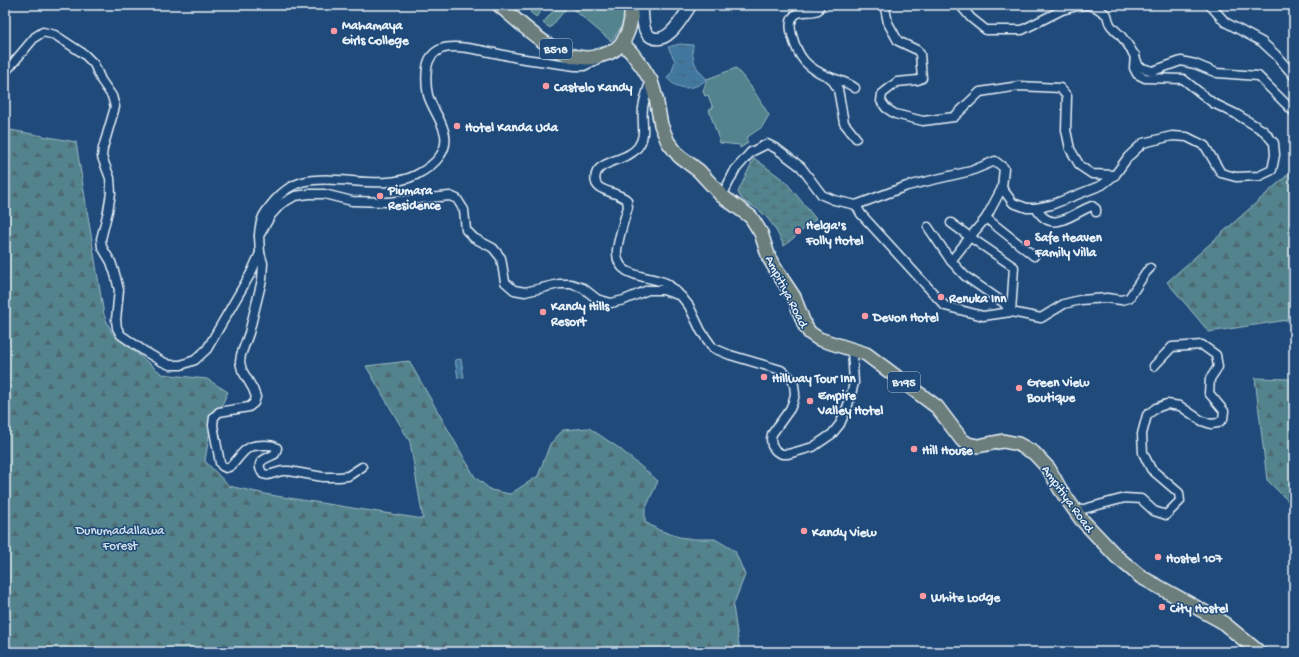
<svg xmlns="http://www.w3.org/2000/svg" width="1299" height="657" font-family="'Gochi Hand',sans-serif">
  <defs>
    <pattern id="forest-firs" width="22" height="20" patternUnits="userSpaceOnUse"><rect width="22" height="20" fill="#53838d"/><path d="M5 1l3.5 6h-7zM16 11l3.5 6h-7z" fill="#4e6b72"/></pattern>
    <pattern id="wetland-marsh" width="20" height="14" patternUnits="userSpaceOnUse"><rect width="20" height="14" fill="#53838d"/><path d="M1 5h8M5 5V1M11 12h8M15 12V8" fill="none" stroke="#4e6b72"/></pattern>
    <pattern id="water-ripples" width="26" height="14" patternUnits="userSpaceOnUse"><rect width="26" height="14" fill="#42789e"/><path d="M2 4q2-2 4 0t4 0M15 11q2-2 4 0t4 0" fill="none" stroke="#446278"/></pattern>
  </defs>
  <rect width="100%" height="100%" fill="#1f4a7a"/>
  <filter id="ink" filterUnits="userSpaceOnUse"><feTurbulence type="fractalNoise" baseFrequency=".025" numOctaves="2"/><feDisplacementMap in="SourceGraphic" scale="8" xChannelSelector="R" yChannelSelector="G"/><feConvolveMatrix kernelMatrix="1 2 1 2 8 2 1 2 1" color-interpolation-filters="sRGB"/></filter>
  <g filter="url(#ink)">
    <!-- forest -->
    <g fill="url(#forest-firs)" stroke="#9ebac2">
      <path d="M 5,129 L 76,142 L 104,315 L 112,333 L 162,374 L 207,379 L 228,392 L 210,430 L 205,461 L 229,486 L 270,495 L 423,519 L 410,442 L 366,366 L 409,361 L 475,477 L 491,490 L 510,494 L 538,476 L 550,444 L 563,430 L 589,428 L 619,448 L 658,481 L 645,510 L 645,522 L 659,530 L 679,537 L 694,539 L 715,539 L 735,551 L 745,575 L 733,606 L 740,652 L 5,652 Z"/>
      <path d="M 1294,169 L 1294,319 L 1209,332 L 1167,282 Z"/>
      <path d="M 1255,378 L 1290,379 L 1294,393 L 1294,507 L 1267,480 Z"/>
    </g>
    <!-- wetland -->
    <path fill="url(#wetland-marsh)" stroke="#9ebac2" d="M 754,158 L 785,181 L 816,219 L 784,246 C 778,234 772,221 761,212 C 752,203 743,206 738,192 Z"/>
    <!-- green -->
    <g fill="#53838d" stroke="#9ebac2">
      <path d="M 535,5 L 547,5 L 536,17 L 530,12 Z"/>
      <path d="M 558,5 L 561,5 L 566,9 L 550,28 L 543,23 Z"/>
      <path d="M 568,5 L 624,5 C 626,20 621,30 611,41 Z"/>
      <path d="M 736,68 L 752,88 L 769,115 L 762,127 L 746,138 L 748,143 L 740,148 L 740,145 L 720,143 L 709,110 L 713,108 L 708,95 L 705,96 L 703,91 L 707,79 Z"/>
    </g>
    <!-- water -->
    <g fill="url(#water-ripples)" stroke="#84a8c2">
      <path d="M 680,44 L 693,45 C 691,59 696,70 707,79 C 695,90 678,92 667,78 L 672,71 L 675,61 L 668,47 Z"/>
      <path d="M 461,359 L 464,377 L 458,378 L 455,360 Z"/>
    </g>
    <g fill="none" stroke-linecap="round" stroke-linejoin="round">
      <!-- street casing -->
      <g stroke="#e8f1f8" stroke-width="11">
        <g id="street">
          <path d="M 820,5 L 818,10 C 811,14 801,9 795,15 C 789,20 790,28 792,35 C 798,58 807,68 829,77 C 838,80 847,82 855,88"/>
          <path d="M 960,5 L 971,18 L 986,30 L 1022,30 L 1062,10 L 1077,6 L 1088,5"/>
          <path d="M 1088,5 L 1097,8 L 1107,15 C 1110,28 1112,26 1121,36 C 1129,45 1135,55 1139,67 L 1153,71 L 1181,61 L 1195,64 L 1217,73 L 1258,76 L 1294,112"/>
          <path d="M 1210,5 L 1225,22 L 1262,42 L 1276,55 L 1294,76"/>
          <path d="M 885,8 L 888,23 L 898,41 L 917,50 L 920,54 L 922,78 L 918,80 L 897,82 L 882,94 L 881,101 L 886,108 L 895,114 L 923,121 L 954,117 L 980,92 L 1019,86 L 1060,88 L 1067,96 L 1066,130 L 1070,149 L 1080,166 L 1092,174 L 1115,175"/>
          <path d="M 5,70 L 8,69 L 35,37 L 43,32 L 55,35 L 84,54 L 94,64 L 101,80 L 112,96 L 115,107 L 103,148 L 102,157 L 110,178 L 111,193 L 108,211 L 101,239 L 102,247 L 111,262 L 115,274 L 119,290 L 116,320 L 117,328 L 121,335 L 144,351 L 161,361 L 170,365 L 181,365 L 195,360 L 207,349 L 251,273 L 260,253 L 259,236 L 271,215 L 281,204 L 295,196 L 309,194 L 324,194 L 352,201 L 387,202 L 450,196 L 457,199 L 464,210 L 466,230 L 474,238 L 493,248 L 501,258 L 505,282 L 514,290 L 525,292 L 559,284 L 571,284 L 583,288 L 597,299 L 611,303 L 624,300 L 648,290 L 663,290 L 681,296 L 689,306 L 701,331 L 713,348 L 730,355 L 781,370 L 792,379 L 794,385 L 795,394 L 793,402 L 790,409 L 772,434 L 771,439 L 772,446 L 776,451 L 782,454 L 788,454 L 813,447 L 832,434 L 840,424 L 848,405 L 854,383 L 852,349"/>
          <path d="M 830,77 L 838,89 L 844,123 L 856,138"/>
          <path d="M 650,81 C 648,90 644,99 643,108 C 641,122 647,135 638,147 C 629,159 611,159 600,168 C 595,172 593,182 599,187 C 608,193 619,193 627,200 L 628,207 C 624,220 619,236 617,250 C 615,279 648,275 666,283 C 670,285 674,290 678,293"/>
          <path d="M 1002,188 L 1013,203 L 1027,208 L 1036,208 L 1051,205 L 1102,185 L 1115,175 L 1128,157 L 1143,143 L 1172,136 L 1187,137 L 1205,146 L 1221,173 L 1236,177 L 1259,176 L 1272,170 L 1275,155 L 1274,143 L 1264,131 L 1236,114 L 1213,103 L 1183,79 L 1145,78 L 1137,74 L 1134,68 L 1135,55"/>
          <path d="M 722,196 L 735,170 L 751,152 L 767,144 L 777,149 L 801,167 L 822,195 L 834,200 L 856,205 L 907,186 L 971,171 L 995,161 L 1004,168 L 1002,188 L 986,218 L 970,237 L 1014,267 L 1011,312"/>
          <path d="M 856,205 L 861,214 L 945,306 L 983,316 L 1011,312 L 1041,318 L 1064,304 L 1080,300 L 1107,298 L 1121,300 L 1129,298 L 1146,272 L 1150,268"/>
          <path d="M 1036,208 C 1052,236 1072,213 1092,206 L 1096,209 L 1096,212"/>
          <path d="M 986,218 L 1034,256"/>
          <path d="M 951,223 L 970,237 L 951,261"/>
          <path d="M 928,227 L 951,261 L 965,276 L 1004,303 L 1011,312"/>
          <path d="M 259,235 C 260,218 264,213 275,200 C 282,192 292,185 302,182 C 337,173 382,192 416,175 C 434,166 452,150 443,128 C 439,116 431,106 428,95 C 426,86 426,76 427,68 C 428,59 432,53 441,49 C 458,42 499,55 518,58 C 537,61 556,63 575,66 L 584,66 L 596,60"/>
          <path d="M 260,253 L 263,263 L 262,280 L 249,333 L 241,355 L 240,362 L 242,370 L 253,389 L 256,397 L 254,403 L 249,407 L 219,412 L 214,417 L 213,425 L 220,463 L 222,466 L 226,468 C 235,466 239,454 247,449 C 252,445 259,445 265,445 C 271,445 273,445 277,448 L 275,454 C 265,459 254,461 263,474 L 268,475 L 282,471 L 289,471 L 323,477 L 339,477 L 348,476 L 362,467"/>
          <path d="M 1076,511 L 1125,498 L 1141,499 L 1154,511 L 1166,515 L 1180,501 L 1179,493 L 1151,469 L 1143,453 L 1142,434 L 1147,415 L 1156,408 L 1167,404 L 1180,406 L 1202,421 L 1211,424 L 1218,423 L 1223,419 L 1224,411 L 1209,393 L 1210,379 L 1218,367 L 1216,355 L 1202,345 L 1172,347 L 1154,366"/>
        </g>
      </g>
      <!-- secondary casing -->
      <g stroke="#e8f1f8" stroke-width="14">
        <path id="secondary" d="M 642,5 C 643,12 642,23 645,30 C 646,33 648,35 651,37 C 668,46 683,16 691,5"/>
      </g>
      <!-- primary casing -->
      <g stroke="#e8f1f8" stroke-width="16">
        <g id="primary">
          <path d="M 499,5 C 523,25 553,57 586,58 C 590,58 595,57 598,56 C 607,54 614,52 620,45 C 629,35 633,18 630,5"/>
          <path d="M 622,43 L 631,52 L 643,68 L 651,81 L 656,98 L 661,125 L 668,142 L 679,156 L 699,171 L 722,196 L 751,217 L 761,233 L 769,258 L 778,273 L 794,297 L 805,326 L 810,333 L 819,339 L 866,354 L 937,407 L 962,440 L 968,444 L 978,446 L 1003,441 L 1018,444 L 1034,453 L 1049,469 L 1060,489 L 1081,519 L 1117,557 L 1141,577 L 1221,621 L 1259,652"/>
        </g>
      </g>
      <!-- street -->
      <use href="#street" stroke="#1f4a7a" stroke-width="8"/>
      <!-- secondary -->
      <use href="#secondary" stroke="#1f4a7a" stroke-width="11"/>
      <!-- primary -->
      <use href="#primary" stroke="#6c7e7c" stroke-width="13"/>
    </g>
  </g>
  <!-- markers -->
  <g fill="#ff9aa2" stroke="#1f4a7a" stroke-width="1.5">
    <circle cx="334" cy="31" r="4"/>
    <circle cx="546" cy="86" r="4"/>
    <circle cx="457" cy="126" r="4"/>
    <circle cx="380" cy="196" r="4"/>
    <circle cx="798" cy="231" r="4"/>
    <circle cx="1027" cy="243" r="4"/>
    <circle cx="941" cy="297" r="4"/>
    <circle cx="543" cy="312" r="4"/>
    <circle cx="865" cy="316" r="4"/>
    <circle cx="764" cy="377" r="4"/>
    <circle cx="1019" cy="388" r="4"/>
    <circle cx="810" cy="401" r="4"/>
    <circle cx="914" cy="449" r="4"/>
    <circle cx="804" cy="531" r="4"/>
    <circle cx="1158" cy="557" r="4"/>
    <circle cx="923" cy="596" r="4"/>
    <circle cx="1162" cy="607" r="4"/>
  </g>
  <g text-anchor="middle" stroke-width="3" stroke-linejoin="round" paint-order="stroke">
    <!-- shield labels -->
    <g fill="#1f4a7a" stroke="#acbfd2" stroke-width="1">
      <rect x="540" y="39" width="32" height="20" rx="3"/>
      <rect x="888" y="372" width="32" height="20" rx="3"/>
    </g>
    <g font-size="12" font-weight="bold" fill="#e8f1f8">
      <text x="556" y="53">B518</text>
      <text x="904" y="386">B195</text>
    </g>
    <!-- poi labels -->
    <g font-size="13" font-weight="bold" fill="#e8f1f8" stroke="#1f4a7a" text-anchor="start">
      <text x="342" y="29">Mahamaya<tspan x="342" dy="15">Girls College</tspan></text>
      <text x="554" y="91">Castelo Kandy</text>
      <text x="465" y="131">Hotel Kanda Uda</text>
      <text x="388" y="194">Piumara<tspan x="388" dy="15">Residence</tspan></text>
      <text x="806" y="229">Helga's<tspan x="806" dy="15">Folly Hotel</tspan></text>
      <text x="1035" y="241">Safe Heaven<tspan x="1035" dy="15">Family Villa</tspan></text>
      <text x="949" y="302">Renuka Inn</text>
      <text x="551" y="310">Kandy Hills<tspan x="551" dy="15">Resort</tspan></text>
      <text x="873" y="321">Devon Hotel</text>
      <text x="772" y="382">Hillway Tour Inn</text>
      <text x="1027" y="386">Green View<tspan x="1027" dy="15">Boutique</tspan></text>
      <text x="818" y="399">Empire<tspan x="818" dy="15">Valley Hotel</tspan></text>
      <text x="922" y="454">Hill House</text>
      <text x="812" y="536">Kandy View</text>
      <text x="1166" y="562">Hostel 107</text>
      <text x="931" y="601">White Lodge</text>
      <text x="1170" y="612">City Hostel</text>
    </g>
    <!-- street labels -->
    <g font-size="13" fill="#e8f1f8" stroke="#1f4a7a">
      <text transform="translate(788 291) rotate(63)" y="5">Ampitiya Road</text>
      <text transform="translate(1069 498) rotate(54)" y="5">Ampitiya Road</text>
    </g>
    <!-- park labels -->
    <g font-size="13" fill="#d2e0e8" stroke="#1f4a7a">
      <text x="120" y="534">Dunumadallawa<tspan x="120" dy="15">Forest</tspan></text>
    </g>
  </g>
  <!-- margin -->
  <rect width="1299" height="657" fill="none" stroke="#1f4a7a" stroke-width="20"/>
  <rect x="10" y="10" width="1279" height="637" fill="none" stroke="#e8f1f8" stroke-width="1.5" filter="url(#ink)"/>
</svg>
